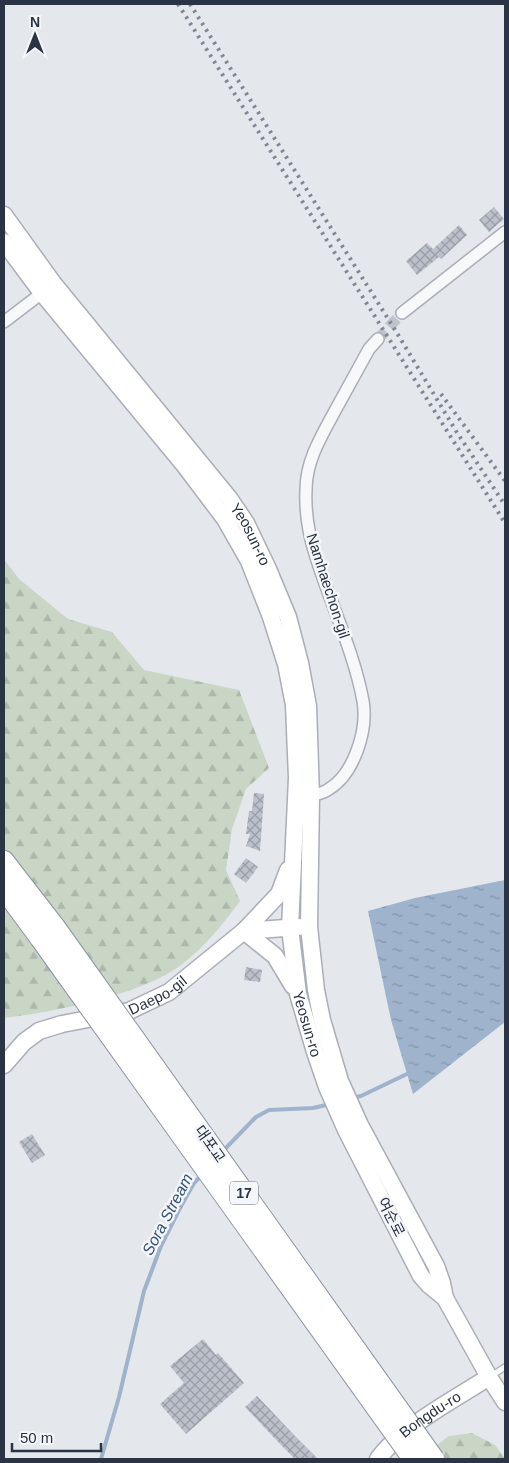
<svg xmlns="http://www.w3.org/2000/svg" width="509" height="1463" font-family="Helvetica,'Noto Sans KR',sans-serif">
  <defs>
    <pattern id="forest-firs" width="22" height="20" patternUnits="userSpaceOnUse" patternTransform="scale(1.25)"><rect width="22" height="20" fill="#c9d6c5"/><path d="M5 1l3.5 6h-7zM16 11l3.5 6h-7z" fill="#adb8ab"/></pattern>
    <pattern id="water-ripples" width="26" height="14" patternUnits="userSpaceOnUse" patternTransform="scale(1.25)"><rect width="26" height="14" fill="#9fb4cc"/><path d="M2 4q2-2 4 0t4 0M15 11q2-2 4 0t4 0" fill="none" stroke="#8293a7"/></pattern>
    <pattern id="building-cross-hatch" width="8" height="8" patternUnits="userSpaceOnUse" patternTransform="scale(1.25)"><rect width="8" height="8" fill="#bbc0ca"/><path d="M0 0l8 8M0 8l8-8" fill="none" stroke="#989da6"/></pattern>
  </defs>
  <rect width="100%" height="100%" fill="#e4e7ec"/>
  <!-- forest -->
  <g fill="url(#forest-firs)">
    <path d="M 4,559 L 19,579 L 68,619 L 112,632 L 144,670 L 239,690 L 269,768 L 246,789 L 232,829 L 226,870 L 240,901 C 223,924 204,948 181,965 C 142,995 53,1012 4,1018 Z"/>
    <path d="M 472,1433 L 495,1445 L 505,1459 L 419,1459 L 449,1436 Z"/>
  </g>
  <!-- water -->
  <path fill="url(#water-ripples)" d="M 505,880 L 505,1022 L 413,1094 L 391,1020 L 368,911 L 415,898 Z"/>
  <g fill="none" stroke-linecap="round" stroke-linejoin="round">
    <!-- stream -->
    <g stroke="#9fb4cc" stroke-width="4">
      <path d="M 352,1098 L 361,1096 L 409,1073"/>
      <path d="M 222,1152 L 256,1117 L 269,1110 L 313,1108 L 331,1104"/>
      <path d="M 101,1459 L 119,1397 L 144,1291 L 161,1246 L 180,1208 L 194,1183 L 203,1174"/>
    </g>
  </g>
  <!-- building -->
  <g fill="url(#building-cross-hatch)">
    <path d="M 494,207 L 504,219 L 489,232 L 479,220 Z"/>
    <path d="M 459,225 L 467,235 L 441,259 L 439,257 L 417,275 L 406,261 L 427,243 L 433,249 Z"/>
    <path d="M 254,793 L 264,794 L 260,851 L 246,846 L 250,834 L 246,834 L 249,811 L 252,811 Z"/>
    <path d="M 246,858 L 258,867 L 246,883 L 234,874 Z"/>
    <path d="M 246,967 L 262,970 L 260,982 L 244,980 Z"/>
    <path d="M 32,1134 L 45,1155 L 32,1163 L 19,1142 Z"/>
    <path d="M 203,1339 L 216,1355 L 218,1353 L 244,1383 L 186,1434 L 160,1404 L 184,1383 L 170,1366 Z"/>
    <path d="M 257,1396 L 295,1436 L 318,1459 L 295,1459 L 281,1445 L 245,1407 Z"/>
  </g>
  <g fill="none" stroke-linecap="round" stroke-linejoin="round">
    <!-- street-tunnel -->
    <path stroke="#bfc3cb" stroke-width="11" stroke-dasharray="11 5.5" stroke-linecap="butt" d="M 378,339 L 402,313"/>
    <!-- lane casing -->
    <g stroke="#a9aeb7" stroke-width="8">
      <path id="lane" d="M 491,1376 L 505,1367"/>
    </g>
    <!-- street casing -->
    <g stroke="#a9aeb7" stroke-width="14">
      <g id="street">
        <path d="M 402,313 L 505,232"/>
        <path d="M 4,322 L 42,293"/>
        <path d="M 311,796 C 317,794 324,793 329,789 C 354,774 368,730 363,701 C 354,652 331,605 316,557 C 309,536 305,512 306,490 C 306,460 322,435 336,409 C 347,389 358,369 369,349 L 378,339"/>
      </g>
    </g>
    <!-- secondary casing -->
    <g stroke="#a9aeb7" stroke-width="19">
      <g id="secondary">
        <path id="s1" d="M 4,215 L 53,283 L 229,498 L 246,523 L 268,569 L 288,617 L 300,663 L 308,706 L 311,796 L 309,927 L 316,990 L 322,1020 L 340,1081 L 360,1125 L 436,1266 L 442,1283 L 445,1298 L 489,1377 L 505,1402"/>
        <path id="s2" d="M 4,242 L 42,293 L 185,466 L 225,519 L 249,561 L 271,617 L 286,664 L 294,705 L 297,778 L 290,928 L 298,994 L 315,1052 L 327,1087 L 346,1130 L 421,1276 L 429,1285 L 445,1298"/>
        <path d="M 288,870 L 279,894 L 244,931 L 275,956 L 293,986"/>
        <path id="s3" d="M 4,1065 L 24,1042 L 39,1031 L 62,1024 L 129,1011 L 169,992 L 244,931 L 299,927"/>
        <path id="s4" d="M 378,1459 C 401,1427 455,1399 489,1377"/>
      </g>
    </g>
    <!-- highway casing -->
    <g stroke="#8b94a3" stroke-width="22">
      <g id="highway">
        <path d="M 4,861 L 55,927"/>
        <path d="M 4,889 L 40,938"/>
      </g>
    </g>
    <!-- lane -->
    <use href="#lane" stroke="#f7f8fa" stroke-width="5.5"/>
    <!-- street -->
    <use href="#street" stroke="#f7f8fa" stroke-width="11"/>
    <!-- secondary -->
    <use href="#secondary" stroke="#fff" stroke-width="16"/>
    <!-- highway -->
    <use href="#highway" stroke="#fff" stroke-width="20"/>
    <!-- rail -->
    <g stroke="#7d8696" stroke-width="4" stroke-dasharray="2.5 5" stroke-linecap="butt">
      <path d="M 178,4 L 505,523"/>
      <path d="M 190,4 L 397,333 L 456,431 L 505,505"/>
      <path d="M 441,394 L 505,481"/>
    </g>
    <!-- highway-bridge casing -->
    <g stroke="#8b94a3" stroke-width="22" stroke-linecap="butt">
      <g id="highway-bridge">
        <path d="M 55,927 L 434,1459"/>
        <path d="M 40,938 L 413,1459"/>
      </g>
    </g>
    <!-- highway-bridge -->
    <use href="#highway-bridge" stroke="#fff" stroke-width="20"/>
  </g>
  <g text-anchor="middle" stroke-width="5" stroke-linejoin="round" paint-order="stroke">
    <!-- shield labels -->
    <rect fill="#f4f6f9" stroke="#676e7b" stroke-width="1" x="230" y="1181.5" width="28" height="23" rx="4"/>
    <g font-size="14" font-weight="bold" fill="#2b3445">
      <text x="244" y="1198">17</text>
    </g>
    <!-- street labels -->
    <g font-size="15" fill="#2b3445" stroke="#f4f6f9">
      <text dy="5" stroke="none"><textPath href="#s1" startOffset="404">Yeosun-ro</textPath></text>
      <text transform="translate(328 586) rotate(72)" y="5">Namhaechon-gil</text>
      <text dy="5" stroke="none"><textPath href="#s3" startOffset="174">Daepo-gil</textPath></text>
      <text dy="5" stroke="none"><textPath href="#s2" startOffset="875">Yeosun-ro</textPath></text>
      <text transform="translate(210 1144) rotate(55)" y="5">대포교</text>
      <text transform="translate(391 1217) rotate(63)" y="5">여순로</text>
      <text dy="5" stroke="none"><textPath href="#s4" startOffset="69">Bongdu-ro</textPath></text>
    </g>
    <!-- water labels -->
    <g font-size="16" font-style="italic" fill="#34527a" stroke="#f4f6f9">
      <text transform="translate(167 1214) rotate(-62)" y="6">Sora Stream</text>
    </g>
  </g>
  <!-- border -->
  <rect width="509" height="1463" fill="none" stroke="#2b3445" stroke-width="10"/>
  <!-- north arrow -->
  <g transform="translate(35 35)" stroke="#f4f6f9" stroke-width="4" paint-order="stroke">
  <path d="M0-4L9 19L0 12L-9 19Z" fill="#2b3445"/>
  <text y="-8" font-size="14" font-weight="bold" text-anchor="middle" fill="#2b3445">N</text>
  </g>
  <!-- scale -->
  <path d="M12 1443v8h89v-8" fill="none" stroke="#2b3445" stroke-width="2.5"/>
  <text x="20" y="1443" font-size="15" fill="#2b3445" stroke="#f4f6f9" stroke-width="4" paint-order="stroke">50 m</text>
</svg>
